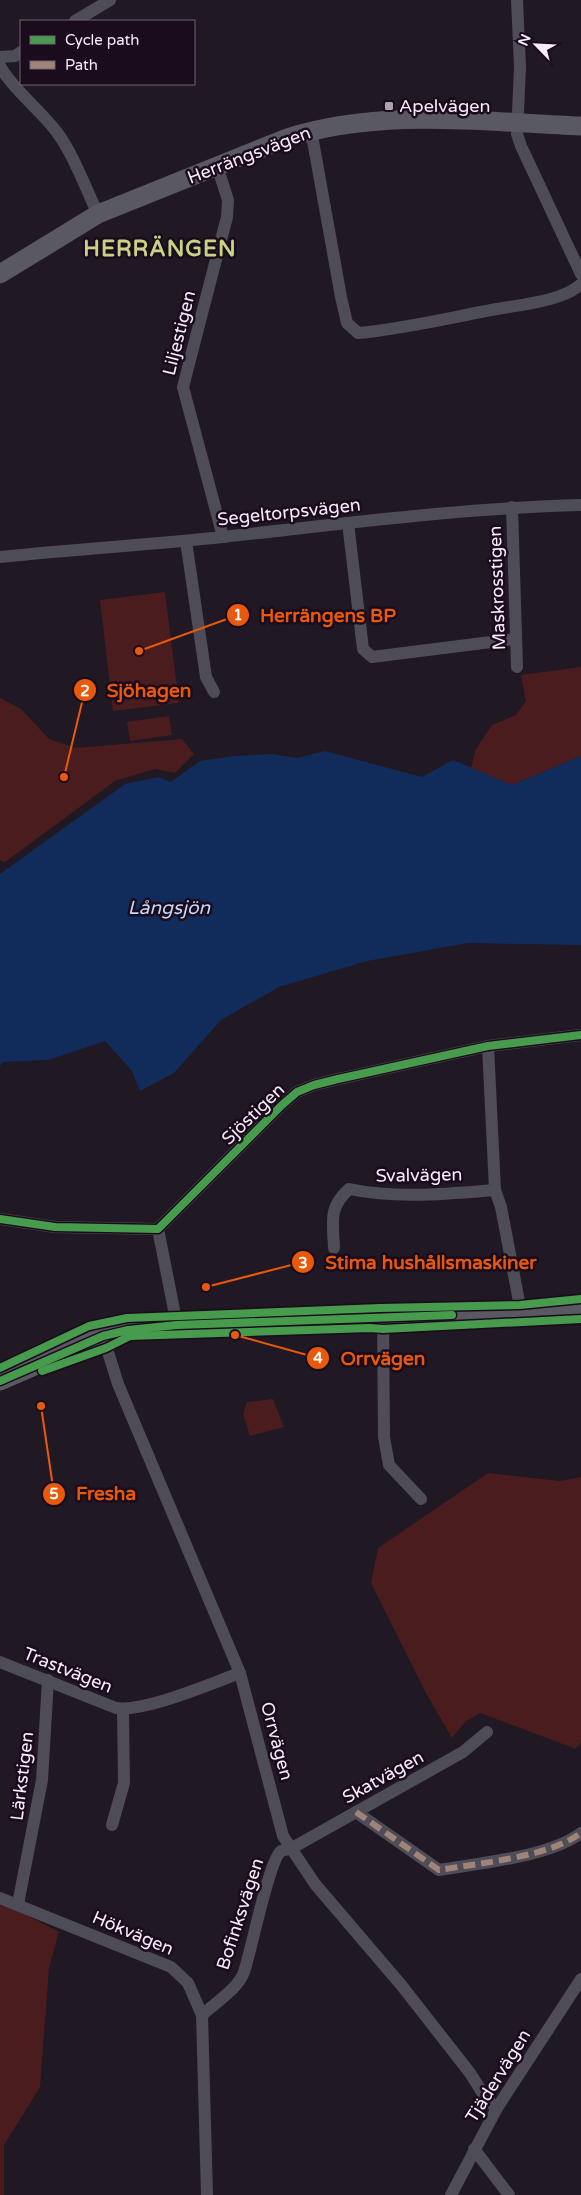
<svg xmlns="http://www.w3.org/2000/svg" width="581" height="2195" font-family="'Varela Round',sans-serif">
  <rect width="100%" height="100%" fill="#201822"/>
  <!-- green -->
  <g fill="#4a1c1e">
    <path d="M 165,592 L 179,703 L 113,711 L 100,600 Z"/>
    <path d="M 581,667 L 581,756 L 512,785 L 471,768 L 476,749 L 492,725 L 516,715 L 526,701 L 521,675 Z"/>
    <path d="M 0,698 L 21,709 L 49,739 L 76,748 L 182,739 L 194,754 L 175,773 L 155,769 L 115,781 L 5,862 L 0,860 Z"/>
    <path d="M 169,716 L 172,735 L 130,741 L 127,722 Z"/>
    <path d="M 273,1399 L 284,1427 L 250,1436 L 243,1414 L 247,1402 Z"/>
    <path d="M 488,1473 L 560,1481 L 581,1477 L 581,1742 L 576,1749 L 480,1713 L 466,1721 L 452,1738 L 426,1693 L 371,1583 L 378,1548 Z"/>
    <path d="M 0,1905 L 13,1908 L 59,1932 L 49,1968 L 40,2087 L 4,2145 L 4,2195 L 0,2195 Z"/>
  </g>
  <!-- water -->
  <path fill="#112c5a" d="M 325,751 L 422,777 L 453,760 L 512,785 L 581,756 L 581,945 L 468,943 L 367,961 L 279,987 L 221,1020 L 174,1073 L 140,1091 L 132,1071 L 105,1041 L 48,1060 L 3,1062 L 0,1066 L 0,874 L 125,784 L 159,777 L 171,782 L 200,761 L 234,756 L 271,754 L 298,758 Z"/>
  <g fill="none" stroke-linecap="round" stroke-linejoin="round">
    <!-- street -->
    <g stroke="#4e4c56" stroke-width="12">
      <path d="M 517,0 L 520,67 L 517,134 L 521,146 L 581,274"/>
      <path d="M 75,21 L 110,0"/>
      <path d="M 0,57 L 15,56 L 21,52"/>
      <path d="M 0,66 C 11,87 40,110 56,131 C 74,155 85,187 98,214"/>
      <path d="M 311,130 L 341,297 L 347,323 L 358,333 C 401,329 444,319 486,311 C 513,305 561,303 581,284"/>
      <path d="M 217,166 L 228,200 L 227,217 L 183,387 L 223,537"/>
      <path d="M 512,507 L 517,667"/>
      <path d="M 348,523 L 363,649 L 372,657 L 515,639"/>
      <path d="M 186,541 L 206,677 L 214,692"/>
      <path d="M 0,557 C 74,549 148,545 223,537 C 342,524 461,508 581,505"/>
      <path d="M 488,1046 L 495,1190 L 501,1207 L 521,1312"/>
      <path d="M 0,1219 L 55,1227 L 158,1229 L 282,1105 L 297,1092 L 314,1085 L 338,1079 L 488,1046 L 581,1035"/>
      <path d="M 158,1229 L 177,1325"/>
      <path d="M 334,1248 C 333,1222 328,1208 349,1189 C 397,1199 446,1194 495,1190"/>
      <path d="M 383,1317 L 384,1437 L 389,1465 L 421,1499"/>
      <path d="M 103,1336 L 118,1384 L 240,1673 L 283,1836 L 315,1884 L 402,1986 L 470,2073 L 487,2100 L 497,2108"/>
      <path d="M 0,1662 L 116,1708 C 146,1712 209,1684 240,1673"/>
      <path d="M 356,1812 L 439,1870 C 480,1863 549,1857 581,1833"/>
      <path d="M 112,1825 L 124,1783 L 123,1709"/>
      <path d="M 0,1898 L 171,1967 L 188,1983 L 202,2015 L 207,2195"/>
      <path d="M 18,1904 L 42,1780 L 48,1680"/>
      <path d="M 202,2015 C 215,2003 238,1989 244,1972 C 251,1952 269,1860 281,1851 C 283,1850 289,1849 292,1848 L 463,1752 L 487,1732"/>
      <path d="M 474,2149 L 509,2195"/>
      <path d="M 451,2195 L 497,2108 L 581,1979"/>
    </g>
    <!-- secondary -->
    <g stroke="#5a5863" stroke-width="19">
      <path d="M 0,274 L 98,214 L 287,138 C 382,108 483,122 581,126"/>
      <path d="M 0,1381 L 103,1336 L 128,1330 L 177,1325 L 581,1308"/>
    </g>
    <!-- quiet -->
    <path stroke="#a18479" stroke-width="6" stroke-dasharray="12 6" stroke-linecap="butt" d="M 356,1812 L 439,1870 C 480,1863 549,1857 581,1833"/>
    <!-- cycleway casing -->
    <g stroke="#1a0b1d" stroke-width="11">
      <g id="cycleway">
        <path d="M 0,1219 L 55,1227 L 158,1229 L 282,1105 L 297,1092 L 314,1085 L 338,1079 L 488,1046 L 581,1035"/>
        <path d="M 0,1368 L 89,1326 L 127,1318 L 380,1308 L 520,1305 L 581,1299"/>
        <path d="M 42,1371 L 106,1348 L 130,1336 L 370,1328 L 383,1329 L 581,1319"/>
        <path d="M 0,1381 L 103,1336 L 128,1330 L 177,1325 L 452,1315"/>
      </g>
    </g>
    <!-- cycleway -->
    <use href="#cycleway" stroke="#469c4c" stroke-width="8"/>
  </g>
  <!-- markers -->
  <rect fill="#aca2ae" stroke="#1a0b1d" stroke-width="2" x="384" y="101" width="10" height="10" rx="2.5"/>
  <g text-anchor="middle" stroke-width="5" stroke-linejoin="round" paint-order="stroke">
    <!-- poi labels -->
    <g font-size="18" fill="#f7ecf9" stroke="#1a0b1d" text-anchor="start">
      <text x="399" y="112">Apelvägen</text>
    </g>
    <!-- street labels -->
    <g font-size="18" fill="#f7ecf9" stroke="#1a0b1d">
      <text transform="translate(249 155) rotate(-21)" y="6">Herrängsvägen</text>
      <text transform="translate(179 333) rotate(-76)" y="6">Liljestigen</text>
      <text transform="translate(289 512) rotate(-6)" y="6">Segeltorpsvägen</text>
      <text transform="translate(497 588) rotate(-92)" y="6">Maskrosstigen</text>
      <text transform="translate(253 1114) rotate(-44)" y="6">Sjöstigen</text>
      <text transform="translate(419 1175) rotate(-1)" y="6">Svalvägen</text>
      <text transform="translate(68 1670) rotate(22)" y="6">Trastvägen</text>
      <text transform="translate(277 1741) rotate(75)" y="6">Orrvägen</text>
      <text transform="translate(22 1776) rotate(-83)" y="6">Lärkstigen</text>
      <text transform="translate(383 1777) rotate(-29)" y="6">Skatvägen</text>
      <text transform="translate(240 1914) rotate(-72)" y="6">Bofinksvägen</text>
      <text transform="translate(133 1933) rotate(23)" y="6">Hökvägen</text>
      <text transform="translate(498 2076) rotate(-58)" y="6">Tjädervägen</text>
    </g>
    <!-- water labels -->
    <g font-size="19" font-style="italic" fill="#c4d8f9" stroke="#1a0b1d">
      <text x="169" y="914">Långsjön</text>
    </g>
    <!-- district labels -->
    <g font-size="22" font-weight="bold" letter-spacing="1" fill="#c7d285" stroke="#1a0b1d">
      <text x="160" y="256">HERRÄNGEN</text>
    </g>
  </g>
  <!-- callouts -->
  <path fill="none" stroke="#e8590c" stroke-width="2" d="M139 651L238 615M64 777L85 690M206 1287L303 1262M235 1335L318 1358M41 1406L54 1494"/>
  <g fill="#e8590c" stroke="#1a0b1d" stroke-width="2">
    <circle cx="139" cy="651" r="5"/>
    <circle cx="64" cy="777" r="5"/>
    <circle cx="206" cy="1287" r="5"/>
    <circle cx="235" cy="1335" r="5"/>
    <circle cx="41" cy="1406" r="5"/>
    <circle cx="238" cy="615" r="12"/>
    <circle cx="85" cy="690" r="12"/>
    <circle cx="303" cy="1262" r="12"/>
    <circle cx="318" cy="1358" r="12"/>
    <circle cx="54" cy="1494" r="12"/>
  </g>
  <g font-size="15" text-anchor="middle" font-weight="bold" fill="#fff">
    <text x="238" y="620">1</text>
    <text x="85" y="696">2</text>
    <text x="303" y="1268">3</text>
    <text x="318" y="1363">4</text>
    <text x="54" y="1499">5</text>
  </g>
  <g font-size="19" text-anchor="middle" font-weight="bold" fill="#e8590c" stroke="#1a0b1d" stroke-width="5" stroke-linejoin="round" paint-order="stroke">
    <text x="328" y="622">Herrängens BP</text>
    <text x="149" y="697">Sjöhagen</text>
    <text x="431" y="1269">Stima hushållsmaskiner</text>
    <text x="383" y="1365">Orrvägen</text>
    <text x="106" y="1500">Fresha</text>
  </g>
  <!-- legend -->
  <rect x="20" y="20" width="175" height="65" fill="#1a0b1d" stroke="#726575"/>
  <rect x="30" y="36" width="25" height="8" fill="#469c4c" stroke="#726575"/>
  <text x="65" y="45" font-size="15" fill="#f7ecf9">Cycle path</text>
  <rect x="30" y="61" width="25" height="8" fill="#a18479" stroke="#726575"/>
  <text x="65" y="70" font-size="15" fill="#f7ecf9">Path</text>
  <!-- north arrow -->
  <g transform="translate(536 45) rotate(294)" stroke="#1a0b1d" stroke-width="4" paint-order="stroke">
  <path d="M0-4L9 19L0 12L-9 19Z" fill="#f7ecf9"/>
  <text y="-8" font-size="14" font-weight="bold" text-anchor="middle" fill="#f7ecf9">N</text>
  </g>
</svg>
